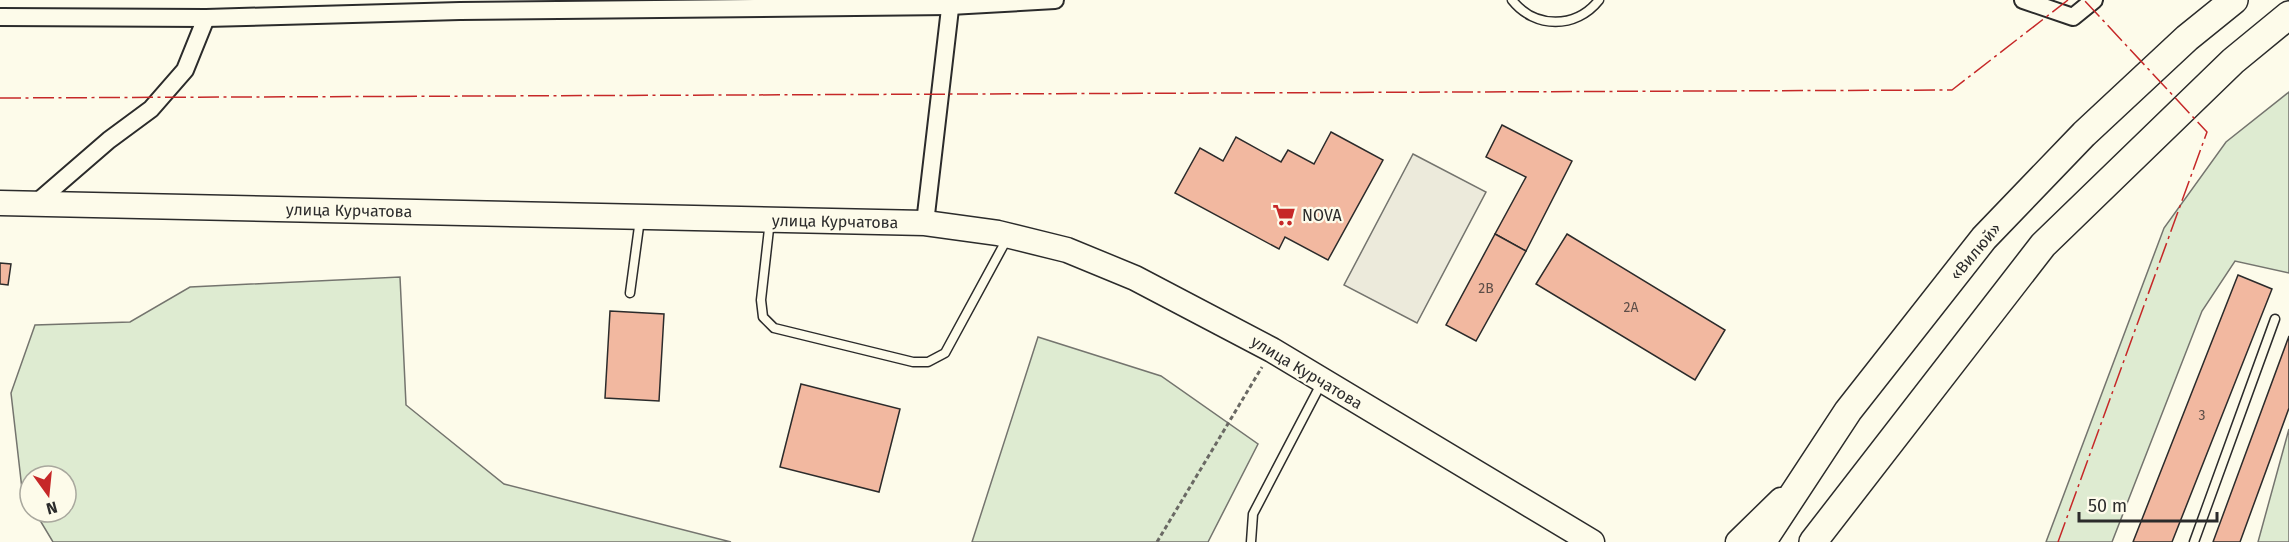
<svg xmlns="http://www.w3.org/2000/svg" width="2289" height="542" font-family="'Fira Sans',sans-serif">
  <rect width="100%" height="100%" fill="#fdfbea"/>
  <!-- green -->
  <g fill="#deebd1" stroke="#74746e" stroke-width="1.5">
    <path d="M 2289,92 L 2289,273 L 2235,261 L 2202,311 L 2112,542 L 2046,542 L 2164,228 L 2226,142 Z"/>
    <path d="M 400,277 L 406,405 L 504,484 L 731,542 L 53,542 L 35,512 L 66,512 L 66,476 L 30,476 L 30,503 L 22,489 L 11,393 L 35,325 L 130,322 L 190,287 Z"/>
    <path d="M 1038,337 L 1161,376 L 1258,444 L 1208,542 L 972,542 Z"/>
    <path d="M 2289,429 L 2289,542 L 2258,542 Z"/>
  </g>
  <!-- parking -->
  <path fill="#eceadb" stroke="#74746e" stroke-width="1.5" d="M 1413,154 L 1486,192 L 1417,323 L 1344,285 Z"/>
  <!-- building -->
  <g fill="#f2b8a0" stroke="#2b2b2b" stroke-width="1.5">
    <path d="M 1502,125 L 1572,161 L 1526,251 L 1495,234 L 1526,177 L 1486,157 Z"/>
    <path d="M 1331,132 L 1383,160 L 1328,260 L 1285,237 L 1279,249 L 1175,193 L 1200,148 L 1223,161 L 1236,137 L 1281,162 L 1288,150 L 1314,164 Z"/>
    <path d="M 1495,234 L 1526,251 L 1476,341 L 1446,325 Z"/>
    <path d="M 1567,234 L 1725,330 L 1695,380 L 1536,284 Z"/>
    <path d="M 0,263 L 11,264 L 8,285 L 0,284 Z"/>
    <path d="M 2238,275 L 2272,289 L 2172,542 L 2133,542 Z"/>
    <path d="M 610,311 L 664,314 L 659,401 L 605,398 Z"/>
    <path d="M 2289,336 L 2289,408 L 2240,542 L 2213,542 Z"/>
    <path d="M 801,384 L 900,409 L 879,492 L 780,467 Z"/>
  </g>
  <g fill="none" stroke-linecap="round" stroke-linejoin="round">
    <!-- service casing -->
    <g stroke="#2b2b2b" stroke-width="11">
      <g id="service">
        <path d="M 1512,0 C 1535,29 1576,29 1599,0"/>
        <path d="M 770,220 L 761,300 L 763,317 L 774,328 L 913,362 L 928,362 L 945,353 L 1008,237"/>
        <path d="M 630,293 L 640,219"/>
        <path d="M 1251,542 L 1253,514 L 1322,382"/>
        <path d="M 2194,542 L 2275,319"/>
      </g>
    </g>
    <!-- minor casing -->
    <g stroke="#2b2b2b" stroke-width="20">
      <g id="minor">
        <path d="M 2023,0 L 2073,17 L 2094,0"/>
        <path d="M 0,17 L 206,18 L 460,11 L 950,6 L 1055,0"/>
        <path d="M 35,204 L 109,140 L 151,109 L 185,70 L 206,18"/>
        <path d="M 925,223 L 951,0"/>
      </g>
    </g>
    <!-- secondary casing -->
    <g stroke="#2b2b2b" stroke-width="27">
      <g id="secondary">
        <path d="M 0,203 L 925,223 L 998,233 L 1067,250 L 1135,278 L 1272,350 L 1592,542"/>
        <path d="M 1738,542 L 1781,500"/>
      </g>
    </g>
    <!-- trunk casing -->
    <g stroke="#2b2b2b" stroke-width="30">
      <g id="trunk">
        <path d="M 1762,542 L 1848,411 L 1984,238 L 2084,134 L 2187,38 L 2234,0"/>
        <path d="M 1813,542 L 2043,245 L 2233,61 L 2289,15"/>
      </g>
    </g>
    <!-- path -->
    <path stroke="#6a6964" stroke-width="3" stroke-dasharray="4.5 3" stroke-linecap="butt" d="M 1157,542 L 1262,367"/>
    <!-- service -->
    <use href="#service" stroke="#fdfbea" stroke-width="8"/>
    <!-- minor -->
    <use href="#minor" stroke="#fdfbea" stroke-width="16"/>
    <!-- secondary -->
    <use href="#secondary" stroke="#fdfbea" stroke-width="24"/>
    <!-- trunk -->
    <use href="#trunk" stroke="#fdfbea" stroke-width="27"/>
    <!-- power -->
    <g stroke="#c62828" stroke-width="1.5" stroke-dasharray="21 4.5 3 4.5" stroke-linecap="butt">
      <path d="M 0,98 L 1952,90 L 2068,0"/>
      <path d="M 2058,542 L 2207,132 L 2084,0"/>
    </g>
  </g>
  <!-- icons -->
  <defs>
    <g id="supermarket-bare" transform="scale(1.8)"><path d="M-6-5.5h2.5l.6 2H6L4.5 2H-2.5L-4.4-4H-6ZM-1.5 3.2a1.3 1.3 0 1 0 .1 0ZM3 3.2a1.3 1.3 0 1 0 .1 0Z" fill="#c62828" stroke="#fdfbea" stroke-width="2.5" paint-order="stroke"/></g>
  </defs>
  <g fill-rule="evenodd">
    <use href="#supermarket-bare" x="1284" y="215"/>
  </g>
  <g text-anchor="middle" stroke-width="4.5" stroke-linejoin="round" paint-order="stroke">
    <!-- number labels -->
    <g font-size="14" fill="#5d4e48">
      <text x="1486" y="293">2В</text>
      <text x="1631" y="312">2А</text>
      <text x="2202" y="420">3</text>
    </g>
    <!-- street labels -->
    <g font-size="16" fill="#2b2b2b" stroke="#fdfbea">
      <text transform="translate(349 210) rotate(1)" y="6">улица Курчатова</text>
      <text transform="translate(835 221) rotate(1)" y="6">улица Курчатова</text>
      <text transform="translate(1975 251) rotate(-50)" y="6">«Вилюй»</text>
      <text transform="translate(1307 372) rotate(31)" y="6">улица Курчатова</text>
    </g>
    <!-- poi labels -->
    <g font-size="16" fill="#2b2b2b" stroke="#fdfbea" text-anchor="start">
      <text x="1302" y="221">NOVA</text>
    </g>
  </g>
  <!-- north arrow -->
  <g transform="translate(48 494) rotate(165)"><circle r="28" fill="#fdfbea" stroke="#a9a89e" stroke-width="1.5"/>
  <path d="M0-4.5L10 22L0 15L-10 22Z" fill="#c62828"/>
  <text y="-9" font-size="16" font-weight="bold" text-anchor="middle" fill="#2b2b2b">N</text>
  </g>
  <!-- scale -->
  <path d="M2079 512v9h138v-9" fill="none" stroke="#2b2b2b" stroke-width="3"/>
  <text x="2088" y="512" font-size="18" fill="#2b2b2b" stroke="#fdfbea" stroke-width="4.5" paint-order="stroke">50 m</text>
</svg>
